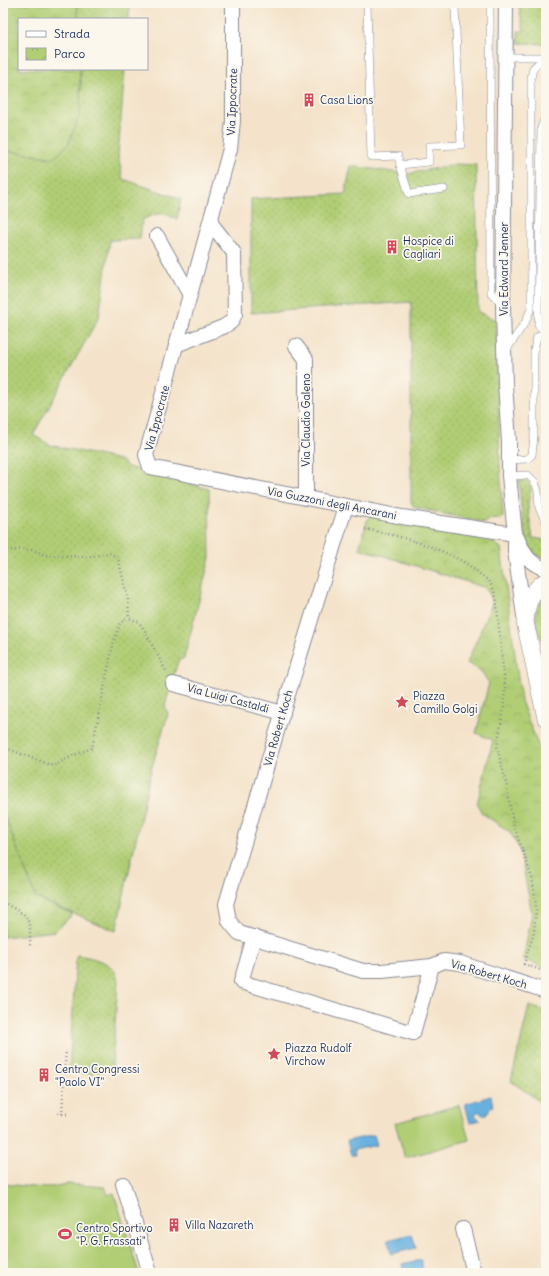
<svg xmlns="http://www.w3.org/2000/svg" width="549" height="1276" font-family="Delius,sans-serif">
  <defs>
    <pattern id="grass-dots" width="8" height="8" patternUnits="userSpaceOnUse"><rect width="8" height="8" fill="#b1ce75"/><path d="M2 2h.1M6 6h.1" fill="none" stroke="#98b168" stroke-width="1.8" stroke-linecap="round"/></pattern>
    <pattern id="park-crowns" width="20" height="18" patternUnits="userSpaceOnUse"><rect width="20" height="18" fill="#b1ce75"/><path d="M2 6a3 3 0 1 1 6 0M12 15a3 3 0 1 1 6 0" fill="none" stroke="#98b168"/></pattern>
  </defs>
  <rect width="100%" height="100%" fill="#fbf7ec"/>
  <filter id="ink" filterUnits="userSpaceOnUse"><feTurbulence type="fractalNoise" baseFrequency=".025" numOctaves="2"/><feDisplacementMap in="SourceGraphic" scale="8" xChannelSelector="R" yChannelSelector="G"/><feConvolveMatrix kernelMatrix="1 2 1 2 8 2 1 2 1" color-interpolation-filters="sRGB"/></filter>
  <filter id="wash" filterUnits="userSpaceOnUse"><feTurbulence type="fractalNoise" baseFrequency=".012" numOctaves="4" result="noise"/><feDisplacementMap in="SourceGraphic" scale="16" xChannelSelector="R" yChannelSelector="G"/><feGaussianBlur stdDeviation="0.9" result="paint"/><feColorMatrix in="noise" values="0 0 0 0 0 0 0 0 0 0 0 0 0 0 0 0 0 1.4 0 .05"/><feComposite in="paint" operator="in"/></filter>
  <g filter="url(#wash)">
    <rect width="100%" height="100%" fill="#f4e3ca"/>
    <!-- grass -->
    <g fill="url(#grass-dots)" stroke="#667e6a">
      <path d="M 77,3 L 130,3 L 129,19 L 78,19 Z"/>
      <path d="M 518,3 L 546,3 L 546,44 L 518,43 L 518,31 L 524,31 Z"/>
      <path d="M 80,69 L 125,69 L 118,155 L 123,179 L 181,199 L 177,219 C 162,212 157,212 142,220 L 140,239 L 110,240 L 99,317 L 33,435 L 50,445 L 120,460 L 128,467 L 209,489 L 210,558 L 184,658 L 178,661 L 165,706 L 168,714 L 151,770 L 116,931 L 36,898 L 3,812 L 3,150 L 54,158 L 81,89 Z"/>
      <path d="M 455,164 L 476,165 L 478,312 L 496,320 L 500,463 L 503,517 L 500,519 L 493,518 L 485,523 L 414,507 L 411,502 L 411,302 L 251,313 L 251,199 L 345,194 L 351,166 L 408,174 Z"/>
      <path d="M 527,480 C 536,491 527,496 528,506 C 529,517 531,527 533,538 L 546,540 L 546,559 C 542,557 537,556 535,554 C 521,541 521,499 519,481 Z"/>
      <path d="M 546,593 L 546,644 C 531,626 532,611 546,593 Z"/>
      <path d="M 78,955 C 88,957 110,961 115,972 C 117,975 117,978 118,981 L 112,1067 C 97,1077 86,1073 69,1071 L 76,956 Z"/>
      <path d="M 529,1006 L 546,1011 L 546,1106 L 511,1081 Z"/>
    </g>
    <!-- park -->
    <g fill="url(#park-crowns)" stroke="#667e6a">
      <path d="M 3,3 L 77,3 L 78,19 L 19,19 L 19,69 L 80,69 L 80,114 L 68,145 L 54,158 L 3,150 Z"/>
      <path d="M 372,515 L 484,536 L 501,548 L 521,701 L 546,766 L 546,968 L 523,959 L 532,914 L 520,850 L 510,832 L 482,813 L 477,804 L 493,740 L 476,733 L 489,683 L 480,670 L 467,663 L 493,601 L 486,588 L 359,548 L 368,518 Z"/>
      <path d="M 3,812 L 36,898 L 73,914 L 55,931 L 3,937 Z"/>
    </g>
    <!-- pitch -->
    <g fill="#b1ce75" stroke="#667e6a">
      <path d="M 459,1105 L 469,1140 L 405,1158 L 395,1123 Z"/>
      <path d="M 3,1184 L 45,1188 L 68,1184 L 105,1187 L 108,1195 L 114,1193 L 139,1273 L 3,1273 Z"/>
    </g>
    <!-- water -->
    <g fill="#67b1df" stroke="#41709e">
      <path d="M 491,1096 L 493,1106 L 484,1116 L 478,1111 L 475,1115 L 480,1120 L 470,1123 L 465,1104 Z"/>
      <path d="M 374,1135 L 377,1145 L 354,1150 L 355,1155 L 351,1155 L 347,1141 Z"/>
      <path d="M 412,1234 L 416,1248 L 391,1254 L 388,1240 Z"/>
      <path d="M 421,1260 L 423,1270 L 411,1273 L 404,1273 L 402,1264 Z"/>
    </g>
  </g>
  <g filter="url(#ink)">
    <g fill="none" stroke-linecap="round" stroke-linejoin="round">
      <!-- service casing -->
      <g stroke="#888994" stroke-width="8">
        <g id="service">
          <path d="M 367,3 L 371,157 L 398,156 L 400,165 L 429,162 L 429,146 L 461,145 L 455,8 L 453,3"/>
          <path d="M 490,3 L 491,293 L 502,305"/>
          <path d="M 506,57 L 546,57"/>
          <path d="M 400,165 L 409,194 L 444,189"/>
          <path d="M 545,332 L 538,325 L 541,128 L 546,115"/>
          <path d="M 506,351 L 526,321 L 531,308 L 531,78 L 533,68 L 545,57"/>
          <path d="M 509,460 L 527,459 L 532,455 L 534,436 L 534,350 L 537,337 L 546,332"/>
          <path d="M 509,476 L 528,475 L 535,482 L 538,491 L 539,508 L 546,521"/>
        </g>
      </g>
      <!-- minor casing -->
      <g stroke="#888994" stroke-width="16">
        <g id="minor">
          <path d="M 233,3 L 233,121 L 230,149 L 146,455 L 150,467 L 402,517 L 515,534"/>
          <path d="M 506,3 L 503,307 L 505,384 L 509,441 L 509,476 L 515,534 L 515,551 L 524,616"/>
          <path d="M 157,236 L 190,295"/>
          <path d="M 176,345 L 223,327 L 231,322 L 235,314 L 234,253 L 210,222"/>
          <path d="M 296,346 L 306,359 L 306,498"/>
          <path d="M 346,506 L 286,701 L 226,904 L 229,921 L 239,933 L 363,971 L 382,971 L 432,966 L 444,961 L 460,963 L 546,991"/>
          <path d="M 516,536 C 525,554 526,562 546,569"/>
          <path d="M 173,684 L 283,713"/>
          <path d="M 254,937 L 241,982 L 413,1033 L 432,966"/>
          <path d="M 123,1184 L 150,1273"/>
          <path d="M 463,1229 L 474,1273"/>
        </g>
      </g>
      <!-- tertiary casing -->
      <g stroke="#888994" stroke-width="18">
        <path id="tertiary" d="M 546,581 C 530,592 526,604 525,622 L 546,718"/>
      </g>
      <!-- path -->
      <g stroke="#888994" stroke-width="2.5" stroke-dasharray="1 3" stroke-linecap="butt">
        <path d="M 365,529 C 401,536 454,550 481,575 C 484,577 488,580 490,583 C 493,587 494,593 496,597 L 505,689 L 503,713 L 497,746 L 506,783 L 513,823 L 532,878 L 535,896 L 536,909 L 534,932 L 524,964 L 546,972"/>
        <path d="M 3,551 C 16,550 33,547 44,555 L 88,557 L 109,553 L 118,558 L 128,599 L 129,618 L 139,622 L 146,633 L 167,673"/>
        <path d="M 3,745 L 11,750 L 53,766 L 74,755 L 92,748 L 113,644 L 120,623 L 129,618"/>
        <path d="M 3,902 L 25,915 L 30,925 L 30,946"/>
        <path d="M 58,1114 L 68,1114"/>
        <path d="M 62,1114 L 66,1050"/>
      </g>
      <!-- service -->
      <use href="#service" stroke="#fff" stroke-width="7"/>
      <!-- minor -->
      <use href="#minor" stroke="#fff" stroke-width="14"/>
      <!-- tertiary -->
      <use href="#tertiary" stroke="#fff" stroke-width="17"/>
    </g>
  </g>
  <!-- icons -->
  <defs>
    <g id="building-bare" transform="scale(1.08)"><path d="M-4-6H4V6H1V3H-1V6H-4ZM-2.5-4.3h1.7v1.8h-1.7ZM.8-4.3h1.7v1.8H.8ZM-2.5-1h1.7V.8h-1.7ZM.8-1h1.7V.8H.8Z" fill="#d1495b" stroke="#fbf7ec" stroke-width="2.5" paint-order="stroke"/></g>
    <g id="sight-bare" transform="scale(1.08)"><path d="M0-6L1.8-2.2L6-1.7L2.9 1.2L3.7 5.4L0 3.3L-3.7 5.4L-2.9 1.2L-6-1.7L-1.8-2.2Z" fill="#d1495b" stroke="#fbf7ec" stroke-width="2.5" paint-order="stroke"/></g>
    <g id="stadium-bare" transform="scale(1.08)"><path d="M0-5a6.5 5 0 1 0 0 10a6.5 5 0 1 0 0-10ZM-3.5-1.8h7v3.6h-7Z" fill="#d1495b" stroke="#fbf7ec" stroke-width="2.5" paint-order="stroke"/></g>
  </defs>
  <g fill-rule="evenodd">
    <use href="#building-bare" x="309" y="100"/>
    <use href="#building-bare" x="392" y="247"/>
    <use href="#sight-bare" x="402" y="702"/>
    <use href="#sight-bare" x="274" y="1054"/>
    <use href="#building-bare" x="44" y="1075"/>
    <use href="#building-bare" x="174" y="1225"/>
    <use href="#stadium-bare" x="65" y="1234"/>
  </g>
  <g text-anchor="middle" stroke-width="3.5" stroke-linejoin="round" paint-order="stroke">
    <!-- poi labels -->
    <g font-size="11" fill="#1b2f5e" stroke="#fbf7ec" text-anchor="start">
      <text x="320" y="104">Casa Lions</text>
      <text x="403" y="245">Hospice di<tspan x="403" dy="13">Cagliari</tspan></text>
      <text x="413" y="700">Piazza<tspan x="413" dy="13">Camillo Golgi</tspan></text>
      <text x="285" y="1052">Piazza Rudolf<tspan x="285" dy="13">Virchow</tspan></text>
      <text x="55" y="1073">Centro Congressi<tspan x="55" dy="13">"Paolo VI"</tspan></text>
      <text x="185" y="1229">Villa Nazareth</text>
      <text x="76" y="1232">Centro Sportivo<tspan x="76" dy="13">"P. G. Frassati"</tspan></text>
    </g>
    <!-- street labels -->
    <g font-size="11" fill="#1b2f5e" stroke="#fbf7ec">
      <text transform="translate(232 102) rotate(-88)" y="4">Via Ippocrate</text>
      <text transform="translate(504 269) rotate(-90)" y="4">Via Edward Jenner</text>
      <text transform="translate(157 418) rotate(-75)" y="4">Via Ippocrate</text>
      <text transform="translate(306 420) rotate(-90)" y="4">Via Claudio Galeno</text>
      <text transform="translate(332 503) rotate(11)" y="4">Via Guzzoni degli Ancarani</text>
      <text transform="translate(228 698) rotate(15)" y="4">Via Luigi Castaldi</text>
      <text transform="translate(278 728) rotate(-74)" y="4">Via Robert Koch</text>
      <text transform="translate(489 974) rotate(16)" y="4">Via Robert Koch</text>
    </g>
  </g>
  <!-- margin -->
  <rect width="549" height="1276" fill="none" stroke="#fbf7ec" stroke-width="16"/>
  <!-- legend -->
  <rect x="18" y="18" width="130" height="52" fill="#fbf7ec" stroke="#a1a7b3"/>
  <rect x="26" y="31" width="20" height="6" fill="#ffffff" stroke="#a1a7b3"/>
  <text x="54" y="38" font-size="12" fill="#1b2f5e">Strada</text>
  <rect x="26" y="48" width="20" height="12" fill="url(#park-crowns)" stroke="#a1a7b3"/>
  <text x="54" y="58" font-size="12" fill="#1b2f5e">Parco</text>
</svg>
